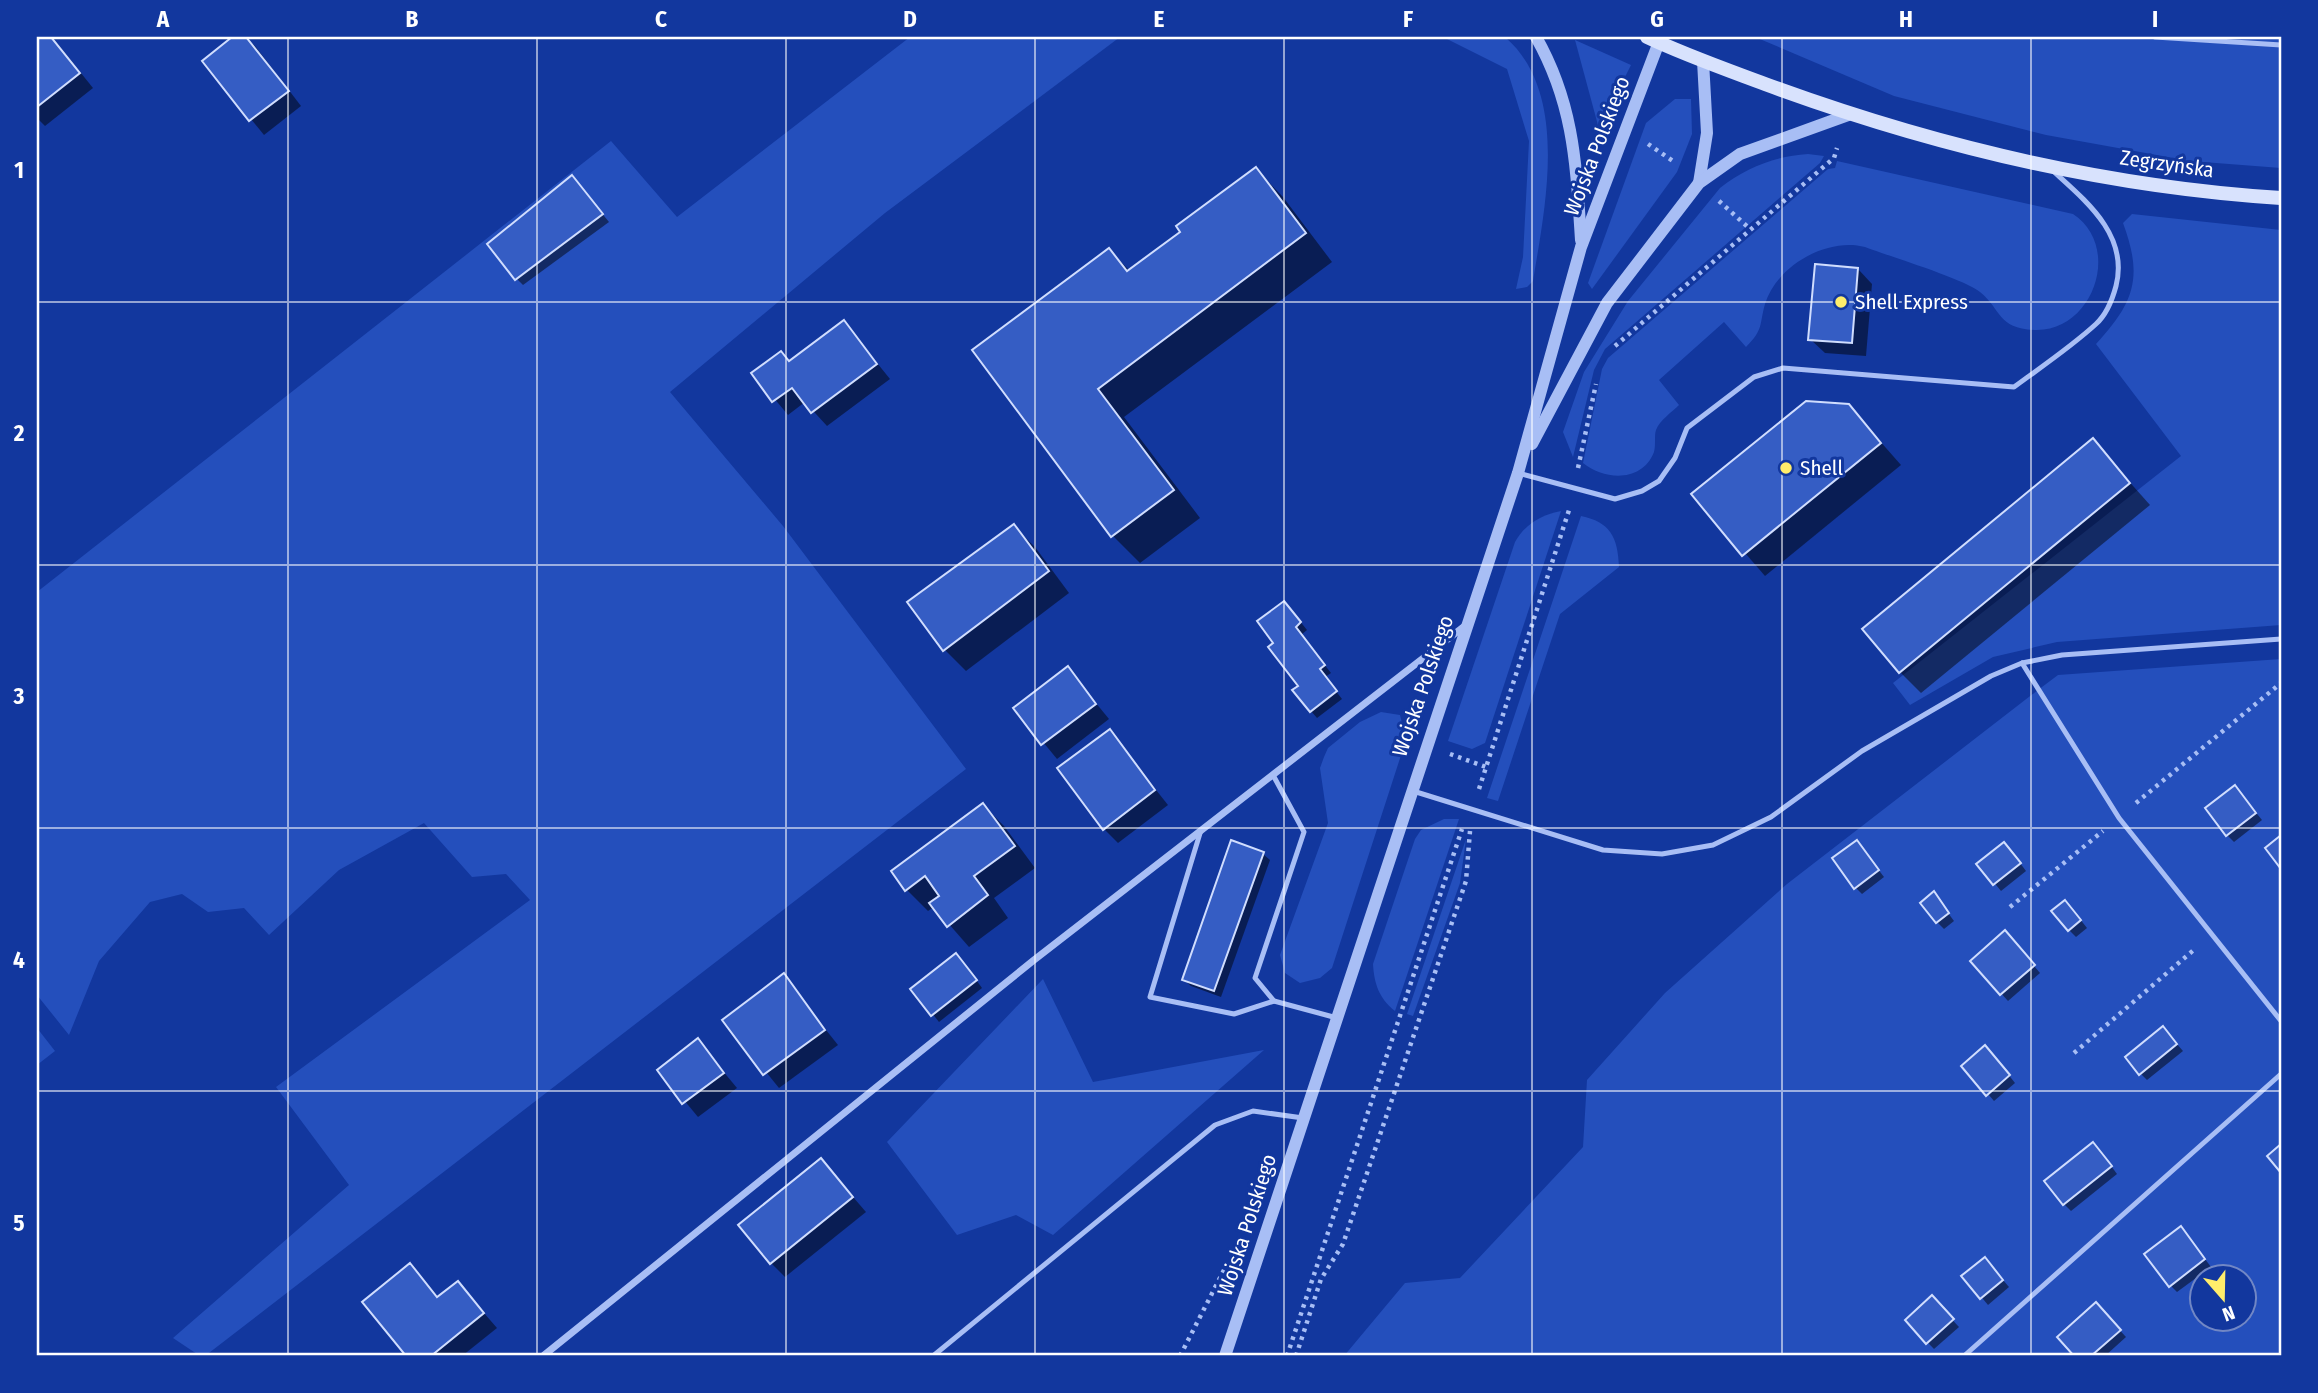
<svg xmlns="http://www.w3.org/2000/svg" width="2318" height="1393" font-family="'Fira Sans Condensed',sans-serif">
  <rect width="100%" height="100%" fill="#12379e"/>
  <!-- green -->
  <g fill="#244fbc" fill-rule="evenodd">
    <path d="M 910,37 L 1120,37 L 885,213 L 670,392 L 783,526 L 966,769 L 205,1356 L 200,1356 L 173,1338 L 349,1185 L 276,1087 L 530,900 L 506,874 L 472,877 L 424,823 L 339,870 L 269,935 L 244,908 L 208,912 L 182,894 L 150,902 L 99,961 L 69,1035 L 37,995 L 37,592 L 611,141 L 677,217 Z"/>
    <path d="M 1443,37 L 1505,37 C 1570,93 1545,207 1533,281 L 1527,287 L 1516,289 L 1523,257 L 1529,141 L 1507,69 Z"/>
    <path d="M 1755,37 L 2281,37 L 2281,168 L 2190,161 L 2046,135 L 1894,96 Z"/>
    <path d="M 1575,40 L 1631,65 L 1599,129 Z"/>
    <path d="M 1675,99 L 1691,99 L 1692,134 L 1677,172 L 1592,289 L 1588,283 L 1646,123 Z"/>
    <path d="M 1808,154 L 1824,156 L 1820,163 L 1605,349 L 1594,370 L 1573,457 L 1563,432 L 1584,372 L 1628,301 L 1720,188 C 1746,168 1775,156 1808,154 Z"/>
    <path d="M 1837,161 L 2073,214 C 2123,247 2093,333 2034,330 C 1997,328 2002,310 1980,292 C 1962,278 1891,257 1865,247 C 1828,237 1777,265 1765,304 C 1759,325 1764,329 1746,347 L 1724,322 L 1659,380 L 1679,405 C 1672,412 1660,420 1656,430 C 1654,436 1656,444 1654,452 C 1642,483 1604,480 1583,463 L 1602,369 L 1608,358 L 1828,169 L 1835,168 Z"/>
    <path d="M 2132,214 L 2281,230 L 2281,625 L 2057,642 L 1993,657 L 1910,705 L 1893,683 L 2181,456 L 2096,344 C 2135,302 2143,277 2123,223 Z"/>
    <path d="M 1561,511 L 1485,743 L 1472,749 L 1448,741 L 1515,542 C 1525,524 1541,515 1561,511 Z"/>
    <path d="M 1581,516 C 1610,522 1618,537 1619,567 L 1560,614 L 1498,801 L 1487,798 Z"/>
    <path d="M 2281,659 L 2281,1356 L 1344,1356 L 1405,1283 L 1460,1278 L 1583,1147 L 1587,1080 L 1665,993 L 1787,884 L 2038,690 L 2058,675 ZM 2202,1278 L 2244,1278 L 2244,1320 L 2202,1320 Z"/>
    <path d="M 1381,712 L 1400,715 L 1403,727 L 1397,746 L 1403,749 L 1332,968 L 1320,978 L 1300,983 L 1285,973 L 1280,955 L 1328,823 L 1320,768 L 1324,757 L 1328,748 L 1360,722 Z"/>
    <path d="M 1444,819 L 1459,819 L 1395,1011 C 1379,999 1374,983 1373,964 L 1415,839 L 1421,830 Z"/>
    <path d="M 1466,839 L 1460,883 L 1413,1016 L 1407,1014 Z"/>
    <path d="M 1043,979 L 1093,1082 L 1264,1050 L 1053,1235 L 1016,1215 L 957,1235 L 887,1142 Z"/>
    <path d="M 37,1028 L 55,1051 L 37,1065 Z"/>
  </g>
  <!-- shadow -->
  <g fill="#0007">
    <path d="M 37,37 L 52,37 L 93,88 L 45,126 L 37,118 Z"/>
    <path d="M 235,37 L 245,37 L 255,46 L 301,106 L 264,135 L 204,61 Z"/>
    <path d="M 1256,169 L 1283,197 L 1332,262 L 1124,417 L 1200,518 L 1140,563 L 1113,536 L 974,351 L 1109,250 L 1130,271 L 1183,232 Z"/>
    <path d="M 572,177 L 609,222 L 523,285 L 517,279 Z"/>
    <path d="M 1858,269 L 1872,284 L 1866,356 L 1825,353 L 1810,339 Z"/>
    <path d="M 844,322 L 890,379 L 827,426 L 805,402 L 788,415 L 754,374 L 790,362 Z"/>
    <path d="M 1849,406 L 1901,465 L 1765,576 L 1694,494 Z"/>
    <path d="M 2093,441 L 2150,505 L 1921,693 L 1900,672 Z"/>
    <path d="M 1013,526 L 1035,547 L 1069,593 L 966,671 L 944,649 Z"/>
    <path d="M 1291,610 L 1307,630 L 1301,635 L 1331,673 L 1325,677 L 1342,699 L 1317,718 L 1311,711 L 1276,643 Z"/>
    <path d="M 1068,669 L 1109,719 L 1057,759 L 1015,708 Z"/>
    <path d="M 1110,732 L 1168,805 L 1118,843 L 1104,829 Z"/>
    <path d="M 2235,787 L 2262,820 L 2234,842 L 2227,835 Z"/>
    <path d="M 983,805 L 1004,826 L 1035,868 L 994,898 L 1008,918 L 969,947 L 934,907 L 928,911 L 907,890 Z"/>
    <path d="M 1857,842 L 1884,877 L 1862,894 L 1855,887 Z"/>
    <path d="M 2011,851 L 2026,871 L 2001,891 L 1979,864 Z"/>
    <path d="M 1263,854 L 1270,860 L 1221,997 L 1191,986 L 1184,980 Z"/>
    <path d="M 1934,894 L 1954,921 L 1944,929 L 1937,922 Z"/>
    <path d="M 2072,909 L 2087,928 L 2076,937 L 2069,930 Z"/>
    <path d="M 2011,939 L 2040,973 L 2008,1001 L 1972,961 Z"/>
    <path d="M 963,962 L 982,988 L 939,1022 L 913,989 Z"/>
    <path d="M 783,976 L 838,1045 L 779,1088 L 724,1020 Z"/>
    <path d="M 2169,1035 L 2183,1051 L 2147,1080 L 2140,1073 Z"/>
    <path d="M 698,1041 L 737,1088 L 698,1117 L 659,1070 Z"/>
    <path d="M 1992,1054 L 2015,1083 L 1994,1101 L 1988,1094 Z"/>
    <path d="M 2100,1151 L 2117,1174 L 2071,1211 L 2064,1204 Z"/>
    <path d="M 821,1160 L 866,1212 L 785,1277 L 771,1263 Z"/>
    <path d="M 2187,1235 L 2211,1267 L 2177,1292 L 2171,1286 Z"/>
    <path d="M 409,1266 L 439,1298 L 458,1283 L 497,1328 L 462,1356 L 408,1356 L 364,1302 Z"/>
    <path d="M 1991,1266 L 2009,1287 L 1988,1305 L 1964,1276 Z"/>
    <path d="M 1932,1298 L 1959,1327 L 1934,1349 L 1907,1321 Z"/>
    <path d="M 2102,1311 L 2126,1337 L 2105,1356 L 2077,1356 L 2060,1337 Z"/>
  </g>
  <!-- building -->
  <g fill="#355dc4" stroke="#d0ddfe" stroke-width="2">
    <path d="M 37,37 L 51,37 L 80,73 L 37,107 Z"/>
    <path d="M 232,37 L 246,37 L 289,91 L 249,121 L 202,61 Z"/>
    <path d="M 1256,167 L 1306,233 L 1098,389 L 1174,490 L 1111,537 L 972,350 L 1109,248 L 1127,271 L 1180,232 L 1176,226 Z"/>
    <path d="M 572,175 L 603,214 L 515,280 L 487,244 Z"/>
    <path d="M 1815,264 L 1858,268 L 1852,343 L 1808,340 Z"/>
    <path d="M 844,320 L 877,364 L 811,413 L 792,388 L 772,402 L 751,373 L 781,351 L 789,361 Z"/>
    <path d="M 1806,401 L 1849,404 L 1881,443 L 1742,556 L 1691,494 Z"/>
    <path d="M 2093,438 L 2130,483 L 1899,673 L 1862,629 Z"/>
    <path d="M 1014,524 L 1049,571 L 943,651 L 907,602 Z"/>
    <path d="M 1284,601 L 1301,622 L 1296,627 L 1325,665 L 1320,669 L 1337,691 L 1310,712 L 1292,690 L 1298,686 L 1268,647 L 1273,643 L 1257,621 Z"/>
    <path d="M 1068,666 L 1096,704 L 1041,745 L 1013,708 Z"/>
    <path d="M 1110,729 L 1155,790 L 1103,830 L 1057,768 Z"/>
    <path d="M 2235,785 L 2256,813 L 2226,836 L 2205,808 Z"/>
    <path d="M 983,803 L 1015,846 L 974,876 L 988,895 L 947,927 L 929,903 L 939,896 L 925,876 L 905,891 L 891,871 Z"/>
    <path d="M 2281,835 L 2281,869 L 2265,848 Z"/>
    <path d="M 1231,840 L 1264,852 L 1214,991 L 1182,980 Z"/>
    <path d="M 1857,840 L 1879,870 L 1854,889 L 1832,858 Z"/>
    <path d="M 2004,842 L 2021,863 L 1993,885 L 1976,864 Z"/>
    <path d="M 1934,891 L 1949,913 L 1936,923 L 1920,903 Z"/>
    <path d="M 2065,900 L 2081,920 L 2068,931 L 2051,911 Z"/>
    <path d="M 2005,930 L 2035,965 L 2000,995 L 1970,961 Z"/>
    <path d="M 956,953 L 977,980 L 931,1016 L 910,989 Z"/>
    <path d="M 784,973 L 825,1030 L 763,1075 L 722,1020 Z"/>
    <path d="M 2163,1026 L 2177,1044 L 2139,1075 L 2125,1057 Z"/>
    <path d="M 698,1038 L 724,1073 L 682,1104 L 657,1070 Z"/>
    <path d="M 1985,1045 L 2010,1075 L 1986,1096 L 1961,1066 Z"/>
    <path d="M 2093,1142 L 2112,1166 L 2063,1205 L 2044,1181 Z"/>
    <path d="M 2281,1144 L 2281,1173 L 2267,1156 Z"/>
    <path d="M 821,1158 L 853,1197 L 770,1264 L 738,1225 Z"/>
    <path d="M 2181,1226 L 2205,1259 L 2169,1287 L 2144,1254 Z"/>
    <path d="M 1985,1257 L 2003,1280 L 1980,1299 L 1961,1276 Z"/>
    <path d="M 410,1263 L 437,1297 L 458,1281 L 484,1313 L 431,1356 L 406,1356 L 362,1302 Z"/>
    <path d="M 1932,1295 L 1954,1319 L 1926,1344 L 1905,1320 Z"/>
    <path d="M 2096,1302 L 2121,1330 L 2091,1356 L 2074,1356 L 2057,1337 Z"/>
  </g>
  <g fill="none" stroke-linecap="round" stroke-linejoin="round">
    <!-- path -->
    <g stroke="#a8bef5" stroke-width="4.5" stroke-dasharray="3.5 5" stroke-linecap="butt">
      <path d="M 1648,144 L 1676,163"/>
      <path d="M 1719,201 L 1750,229"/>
      <path d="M 1615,346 L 1834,158 L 1837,148"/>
      <path d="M 1578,468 L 1596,384"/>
      <path d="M 1450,754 L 1486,767"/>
      <path d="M 1479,789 L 1570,507"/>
      <path d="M 2136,803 L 2281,683"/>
      <path d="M 2010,907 L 2103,831"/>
      <path d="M 2074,1053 L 2196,948"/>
      <path d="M 1180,1356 L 1224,1270"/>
      <path d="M 1287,1356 L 1462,829"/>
      <path d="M 1296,1356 L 1321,1279 L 1343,1244 L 1466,881 L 1470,831"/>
    </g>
    <!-- service -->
    <g stroke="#a8bef5" stroke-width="5">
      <path d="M 2155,37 L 2281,45"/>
      <path d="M 1518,473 L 1615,499 L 1642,491 L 1659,481 L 1675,458 L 1687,428 L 1754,377 L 1783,368 L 2014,387 C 2041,367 2071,347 2096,324 C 2107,314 2112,301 2116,286 C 2129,235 2086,201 2052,170"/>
      <path d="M 2022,663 L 2119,818 L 2281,1021"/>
      <path d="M 1273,775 L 1304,832 L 1255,978 L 1274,1001"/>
      <path d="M 1413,791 L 1603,850 L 1662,854 L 1713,845 L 1771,817 L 1862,751 L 1991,676 L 2022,663 L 2062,655 L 2281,639"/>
      <path d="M 1201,830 L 1150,997 L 1234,1014 L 1274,1001 L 1337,1018"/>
      <path d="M 933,1356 L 1215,1125 L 1253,1111 L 1303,1118"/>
      <path d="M 1964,1356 L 2281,1074"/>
    </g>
    <!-- minor -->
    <path stroke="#a8bef5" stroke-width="7" d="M 543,1356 L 1034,960 L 1466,625"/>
    <!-- tertiary -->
    <g stroke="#a8bef5" stroke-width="12">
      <path d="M 1536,37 C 1574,104 1576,164 1581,240"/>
      <path d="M 1699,183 L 1707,133 L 1703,61"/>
      <path d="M 1532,444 L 1607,303 L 1699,183 L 1740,154 L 1848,115"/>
      <path d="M 1225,1356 L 1518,473 L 1581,247 L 1659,42"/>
    </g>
    <!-- secondary -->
    <path stroke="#d8e2fd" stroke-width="14" d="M 1647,37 C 1685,55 1725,69 1765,84 C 1931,145 2104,187 2281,198"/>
  </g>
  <!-- grid -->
  <path fill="none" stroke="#fff" stroke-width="2" stroke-opacity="0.55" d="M 288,37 L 288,1356M 537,37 L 537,1356M 786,37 L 786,1356M 1035,37 L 1035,1356M 1284,37 L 1284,1356M 1532,37 L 1532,1356M 1782,37 L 1782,1356M 2031,37 L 2031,1356M 37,302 L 2281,302M 37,565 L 2281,565M 37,828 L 2281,828M 37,1091 L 2281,1091"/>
  <!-- markers -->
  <g fill="#ffed6b" stroke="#12379e" stroke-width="2.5">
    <circle cx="1841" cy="302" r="7"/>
    <circle cx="1786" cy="468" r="7"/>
  </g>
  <g text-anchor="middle" stroke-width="6" stroke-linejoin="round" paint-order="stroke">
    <!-- street labels -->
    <g font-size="21" fill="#fff" stroke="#12379e">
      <text transform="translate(1597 146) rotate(-69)" y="7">Wojska Polskiego</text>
      <text transform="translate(2167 164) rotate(8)" y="7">Zegrzyńska</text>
      <text transform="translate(1423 686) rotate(-71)" y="7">Wojska Polskiego</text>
      <text transform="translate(1247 1225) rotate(-72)" y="7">Wojska Polskiego</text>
    </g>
    <!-- poi labels -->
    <g font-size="21" fill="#fff" stroke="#12379e" text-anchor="start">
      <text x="1855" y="309">Shell Express</text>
      <text x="1800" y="475">Shell</text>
    </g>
  </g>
  <!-- border -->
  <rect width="2318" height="1393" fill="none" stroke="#12379e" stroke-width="77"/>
  <!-- north arrow -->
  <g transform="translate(2223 1298) rotate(160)"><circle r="33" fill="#12379e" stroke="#7187c5" stroke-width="2"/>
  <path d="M0-5L12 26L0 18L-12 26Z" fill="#ffed6b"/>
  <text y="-10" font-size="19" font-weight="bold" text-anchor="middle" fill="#ffffff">N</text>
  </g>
  <rect x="38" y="38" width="2242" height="1316" fill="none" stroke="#fff" stroke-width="2.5"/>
  <g font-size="23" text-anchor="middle" font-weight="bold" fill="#fff">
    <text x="163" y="27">A</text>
    <text x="412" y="27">B</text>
    <text x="661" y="27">C</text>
    <text x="910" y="27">D</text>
    <text x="1159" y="27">E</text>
    <text x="1408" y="27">F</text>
    <text x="1657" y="27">G</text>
    <text x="1906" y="27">H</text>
    <text x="2155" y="27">I</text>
    <text x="19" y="178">1</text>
    <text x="19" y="441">2</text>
    <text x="19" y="704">3</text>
    <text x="19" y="968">4</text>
    <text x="19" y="1231">5</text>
  </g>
</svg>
